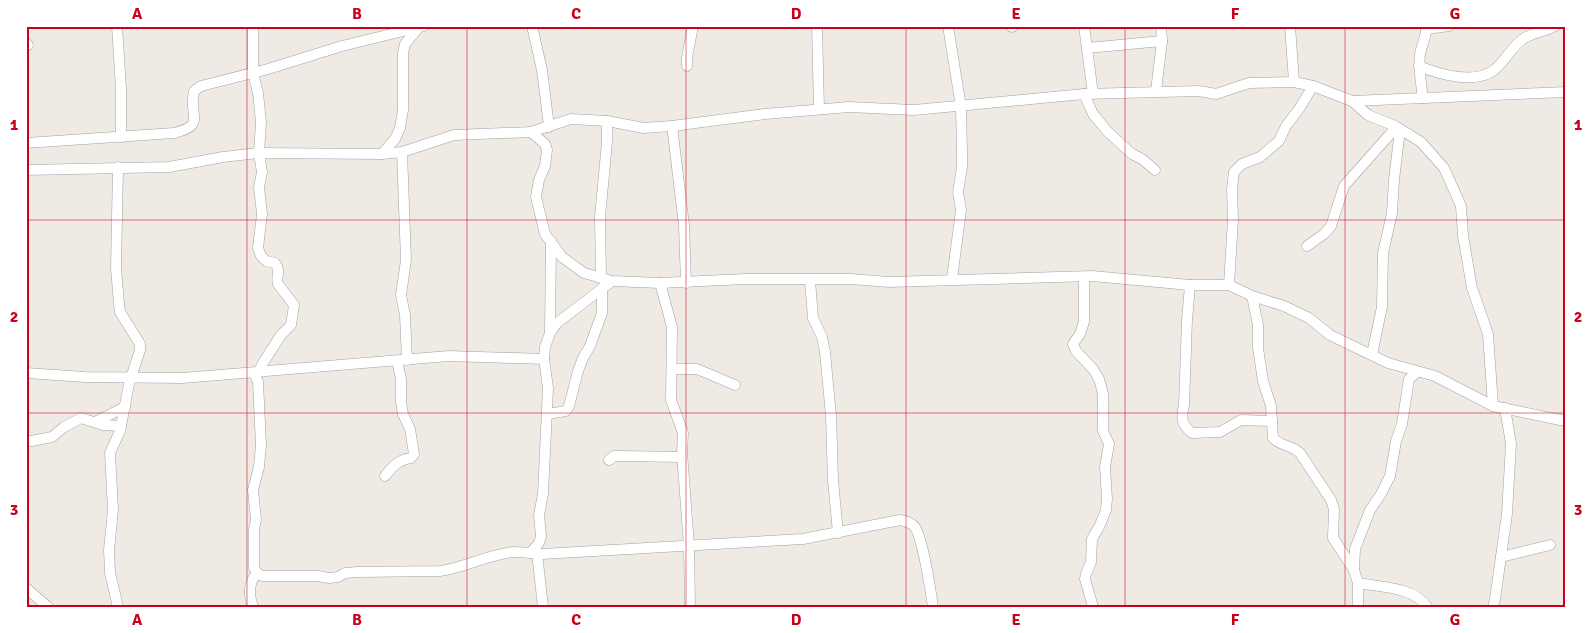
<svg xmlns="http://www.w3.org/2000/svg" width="1592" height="633" font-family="Signika,sans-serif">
  <rect width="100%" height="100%" fill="#efeae4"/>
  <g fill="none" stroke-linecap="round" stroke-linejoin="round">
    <!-- street casing -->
    <g stroke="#a2a2a2" stroke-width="11">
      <g id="street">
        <path d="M 117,26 L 121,89 L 121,137"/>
        <path d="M 253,26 L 253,73 L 258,93 L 261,122 L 259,153 L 262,172 L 259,187 L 262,214 L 258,248 L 261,256 L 266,261 L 275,263 C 282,273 275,276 278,284 L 294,305 L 291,325 L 281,335 L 263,363 L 258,373"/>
        <path d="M 532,26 L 542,70 L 549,127"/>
        <path d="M 817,26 L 819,109"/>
        <path d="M 948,26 L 961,107 L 962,152 L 962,167 L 958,192 L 961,210 L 952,279"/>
        <path d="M 1012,26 L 1012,27"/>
        <path d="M 1084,26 L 1093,94"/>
        <path d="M 1290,26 L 1294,82"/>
        <path d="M 1427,29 L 1449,26"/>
        <path d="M 26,43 L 28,45"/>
        <path d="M 1087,48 L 1162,41"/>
        <path d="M 687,66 L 687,57 L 693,26"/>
        <path d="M 1419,66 C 1438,74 1475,85 1494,70 C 1505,62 1511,47 1523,39 C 1533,32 1545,32 1555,26"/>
        <path d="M 1156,91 L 1162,41 L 1161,26"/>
        <path d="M 1084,94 L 1093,114 L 1108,132 L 1132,154 L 1142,159 L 1155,170"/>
        <path d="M 1423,98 C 1421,83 1418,69 1420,54 C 1422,44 1427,36 1426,26"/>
        <path d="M 1352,101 L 1566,92"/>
        <path d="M 672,126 L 684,225 L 686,283"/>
        <path d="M 531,132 L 545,144 L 547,150 L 545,166 L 539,180 L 536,197 L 545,234 L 562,257 L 584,273 L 612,281 L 660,283 L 745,279 L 851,279 L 889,282 L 1092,276 L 1190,285 L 1229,285 L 1252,296 L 1284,306 L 1309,318 L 1330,335 L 1388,363 L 1435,376 L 1493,406 L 1560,420 L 1566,420"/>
        <path d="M 26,143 L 174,133 C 207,125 188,116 194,91 L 201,86 L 268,69 L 342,46 L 424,26"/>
        <path d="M 402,152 L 406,260 L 401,295 L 405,315 L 407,360"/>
        <path d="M 382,154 L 395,139 L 400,128 L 403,110 L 403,53 L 405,44 L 419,27"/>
        <path d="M 118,167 L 116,268 L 119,304 L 120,312 L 140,344 L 140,350 L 129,384 L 120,431 L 110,453 L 113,510 L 109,550 L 110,573 L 118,607"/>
        <path d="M 26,170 L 169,167 L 223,157 L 259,153 L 382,154 L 402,152 L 454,135 L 531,132 L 571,119 L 607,121 L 644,128 L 672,126 L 765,114 L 849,107 L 914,110 L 1084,94 L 1199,91 L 1216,94 L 1249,83 L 1294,82 L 1313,86 L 1352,101 L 1368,115 L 1395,126 L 1421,142 L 1444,168 L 1461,206 L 1463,236 L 1472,288 L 1488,334 L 1493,406"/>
        <path d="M 1307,246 L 1324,234 L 1331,226 L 1344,186 L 1392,132 L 1394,127"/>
        <path d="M 1084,277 L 1084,322 L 1080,334 L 1073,344 L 1076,351 L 1093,369 L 1099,379 L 1103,394 L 1103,431 L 1109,444 L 1105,467 L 1107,499 L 1106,510 L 1100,525 L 1092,539 L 1091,562 L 1086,574 L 1085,579 L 1093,607"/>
        <path d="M 601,278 L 600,217 L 607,142 L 607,121"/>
        <path d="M 810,280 L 813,318 L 822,337 L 825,352 L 831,416 L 833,480 L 838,533"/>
        <path d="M 660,283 L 672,327 L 671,400 L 683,433 L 682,453 L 689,546 L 690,607"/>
        <path d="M 1190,285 L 1187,320 L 1184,405 C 1181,418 1181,424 1192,433 L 1220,432 L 1241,420 L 1272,421"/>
        <path d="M 1229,285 L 1233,219 L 1232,189 L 1234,172 L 1242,164 L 1260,157 L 1279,141 L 1286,126 L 1299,109 L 1313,86"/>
        <path d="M 1252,296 L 1258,325 L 1258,348 L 1263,381 L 1271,406 L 1273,438 C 1280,446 1292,445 1300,453 L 1331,500 L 1334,509 L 1333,538 L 1354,570"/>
        <path d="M 550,333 L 551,241"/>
        <path d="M 1372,354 L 1382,307 L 1383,253 L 1392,213 L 1394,180 L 1399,138 L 1398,133 L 1392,132"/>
        <path d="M 672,369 L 697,369 L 735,385"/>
        <path d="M 26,373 L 85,377 L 182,378 L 449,356 L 544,359"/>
        <path d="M 254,373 L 258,382 L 261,445 L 259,467 L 253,490 L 256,520 L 254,529 L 254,568 L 257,573 L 262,576 L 318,576 L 329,578 L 338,577 L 345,573 L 358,572 L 440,571 C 465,568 488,554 514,552 C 523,552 532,553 542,554 L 803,539 L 900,520 C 905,521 910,522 914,526 C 922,534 931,593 933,607"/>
        <path d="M 547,414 L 566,411 L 569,406 L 578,371 L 583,358 L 590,346 L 602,313 L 602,288"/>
        <path d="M 95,422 L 125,407"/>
        <path d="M 26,442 L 52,437 L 64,427 L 81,418 L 103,425 L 121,426"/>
        <path d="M 609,460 L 614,456 L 621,456 L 682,457"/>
        <path d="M 385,476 C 393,466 398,460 411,458 L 414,454 L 410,429 L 403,414 L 401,402 L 401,379 L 397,361"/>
        <path d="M 530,553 L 539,543 L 541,536 L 539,515 L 543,494 L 548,388 L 544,359 L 545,347 L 550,333 L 557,323 L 612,281"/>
        <path d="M 537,553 L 543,607"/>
        <path d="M 1501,557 L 1550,545"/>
        <path d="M 1358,583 C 1379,587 1415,587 1427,607"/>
        <path d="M 26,588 L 48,607"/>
        <path d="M 253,607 C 249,596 248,583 257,573"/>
        <path d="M 1358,607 L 1358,583 L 1354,570 L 1355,549 L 1370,510 L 1381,494 L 1390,476 L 1396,441 L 1402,424 L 1409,379 L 1417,372"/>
        <path d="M 1493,607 L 1495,599 L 1507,514 L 1511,444 L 1505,408"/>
      </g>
    </g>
    <!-- street -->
    <use href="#street" stroke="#fff" stroke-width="10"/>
  </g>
  <!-- grid -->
  <path fill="none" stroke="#cc001a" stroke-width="1" stroke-opacity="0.55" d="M 247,26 L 247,607M 467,26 L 467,607M 686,26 L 686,607M 906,26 L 906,607M 1125,26 L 1125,607M 1345,26 L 1345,607M 26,220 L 1566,220M 26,413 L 1566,413"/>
  <!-- border -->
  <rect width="1592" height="633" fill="none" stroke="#ffffff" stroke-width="55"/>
  <rect x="28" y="28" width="1536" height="578" fill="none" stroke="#cc001a" stroke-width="2"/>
  <g font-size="16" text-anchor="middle" font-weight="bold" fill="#cc001a">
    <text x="137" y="19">A</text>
    <text x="357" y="19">B</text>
    <text x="576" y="19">C</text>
    <text x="796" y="19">D</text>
    <text x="1016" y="19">E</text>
    <text x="1235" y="19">F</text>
    <text x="1455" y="19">G</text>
    <text x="14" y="130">1</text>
    <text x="1578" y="130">1</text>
    <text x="14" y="322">2</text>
    <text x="1578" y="322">2</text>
    <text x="14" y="515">3</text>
    <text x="1578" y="515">3</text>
    <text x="137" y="625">A</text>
    <text x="357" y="625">B</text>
    <text x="576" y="625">C</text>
    <text x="796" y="625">D</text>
    <text x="1016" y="625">E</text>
    <text x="1235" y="625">F</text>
    <text x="1455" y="625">G</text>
  </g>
</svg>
